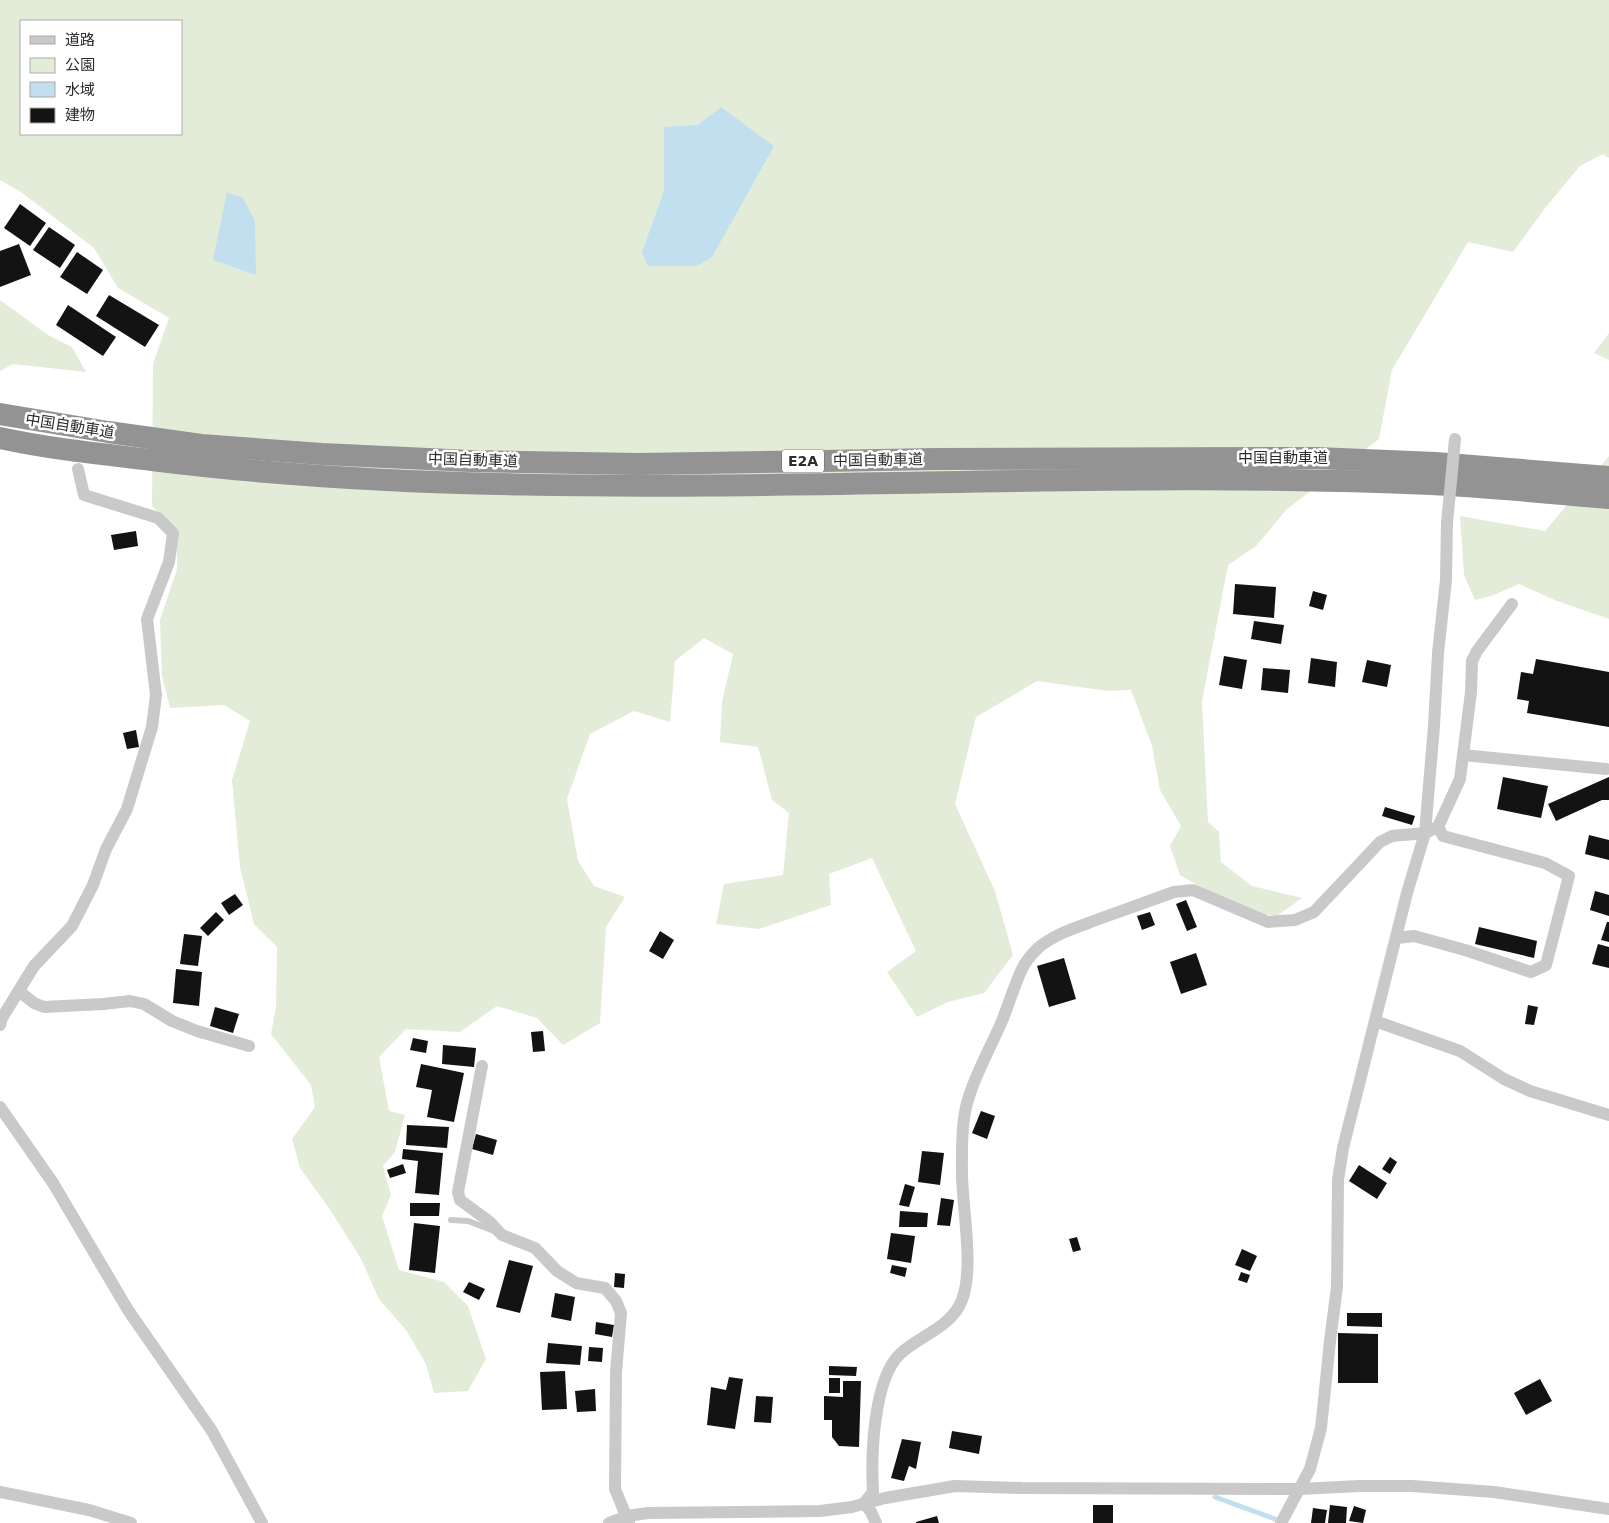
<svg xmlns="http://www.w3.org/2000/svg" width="1609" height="1523" font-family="'DejaVu Sans','Noto Sans JP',sans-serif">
  <rect width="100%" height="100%" fill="#fff"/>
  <!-- green -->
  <g fill="#e3ecd8" fill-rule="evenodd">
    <path d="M 0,0 L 1609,0 L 1609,158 L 1603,154 L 1580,166 L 1546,207 L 1513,252 L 1468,242 L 1392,370 L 1379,439 L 1287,509 L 1256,546 L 1228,565 L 1202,701 L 1208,822 L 1219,832 L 1221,862 L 1252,886 L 1302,898 L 1277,916 L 1243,911 L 1180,875 L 1170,846 L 1181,826 L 1160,790 L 1152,746 L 1131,690 L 1108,691 L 1037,681 L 976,717 L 955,804 L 995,891 L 1013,955 L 984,993 L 948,1002 L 917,1017 L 887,972 L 916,951 L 872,858 L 829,874 L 831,905 L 759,929 L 716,924 L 724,884 L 783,875 L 789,813 L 772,800 L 758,747 L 720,742 L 722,702 L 733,654 L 704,638 L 675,661 L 670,722 L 634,711 L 590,734 L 567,799 L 578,861 L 594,886 L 625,897 L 606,927 L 600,1023 L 563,1045 L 537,1018 L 497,1006 L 460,1032 L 406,1029 L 379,1057 L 389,1111 L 405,1115 L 395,1152 L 383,1166 L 391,1195 L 382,1216 L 399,1270 L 444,1282 L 468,1306 L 486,1359 L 468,1391 L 434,1393 L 426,1364 L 406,1330 L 379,1299 L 360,1257 L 329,1208 L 300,1168 L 292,1139 L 315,1107 L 311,1085 L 271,1034 L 276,1007 L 277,947 L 254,924 L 240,867 L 232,780 L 250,721 L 224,705 L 170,708 L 162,676 L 160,620 L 177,569 L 177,531 L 152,506 L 153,364 L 169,318 L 118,288 L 94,248 L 21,192 L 0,180 ZM 21,21 L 181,21 L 181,134 L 21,134 Z"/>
    <path d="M 0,300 L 48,335 L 72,347 L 86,372 L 13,364 L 0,371 Z"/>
    <path d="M 1609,333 L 1609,360 L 1594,353 Z"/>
    <path d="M 1609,456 L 1609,619 L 1557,601 L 1519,584 L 1494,595 L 1475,600 L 1464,575 L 1460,516 L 1545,531 Z"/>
  </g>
  <!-- water -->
  <g fill="#c1dfee">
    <path d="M 721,107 L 774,146 L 712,257 L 697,266 L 648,266 L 642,252 L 664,191 L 664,127 L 698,125 Z"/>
    <path d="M 227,192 L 243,198 L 255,221 L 256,275 L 213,260 Z"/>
  </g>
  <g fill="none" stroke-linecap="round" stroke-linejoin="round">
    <!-- stream -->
    <path stroke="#c1dfee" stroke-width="5" d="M 1215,1497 L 1275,1519 L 1280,1523"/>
  </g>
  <!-- building -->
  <g fill="#131313">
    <path d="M 20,204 L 46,223 L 30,246 L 4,228 Z"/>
    <path d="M 49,227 L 75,245 L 60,268 L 33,250 Z"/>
    <path d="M 19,244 L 31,275 L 0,287 L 0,251 Z"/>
    <path d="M 77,252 L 103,270 L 87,294 L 60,277 Z"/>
    <path d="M 109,295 L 159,325 L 145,347 L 96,316 Z"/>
    <path d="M 68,305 L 116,337 L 103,356 L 56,325 Z"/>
    <path d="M 136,531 L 138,546 L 114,550 L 111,535 Z"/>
    <path d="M 1235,584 L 1276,587 L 1274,618 L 1233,614 Z"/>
    <path d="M 1313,591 L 1327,595 L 1323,610 L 1309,606 Z"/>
    <path d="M 1254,621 L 1284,625 L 1281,644 L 1251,639 Z"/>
    <path d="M 1224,656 L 1247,660 L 1242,689 L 1219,685 Z"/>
    <path d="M 1311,658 L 1337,662 L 1335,687 L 1308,683 Z"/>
    <path d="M 1536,659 L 1609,672 L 1609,727 L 1527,713 L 1529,701 L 1517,699 L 1521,672 L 1533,674 Z"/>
    <path d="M 1367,660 L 1391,665 L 1387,687 L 1362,682 Z"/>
    <path d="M 1263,668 L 1290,670 L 1288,693 L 1261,690 Z"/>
    <path d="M 136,730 L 139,747 L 127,749 L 123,733 Z"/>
    <path d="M 1503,777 L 1548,786 L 1541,818 L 1497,809 Z"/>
    <path d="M 1609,777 L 1609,800 L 1602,800 L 1556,821 L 1548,804 Z"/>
    <path d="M 1385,807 L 1415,816 L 1412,825 L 1382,816 Z"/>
    <path d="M 1589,835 L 1609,840 L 1609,860 L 1585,854 Z"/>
    <path d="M 1595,891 L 1609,895 L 1609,916 L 1590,910 Z"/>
    <path d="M 235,894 L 243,905 L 229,915 L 221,903 Z"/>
    <path d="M 1186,900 L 1197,927 L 1187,931 L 1176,904 Z"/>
    <path d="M 216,912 L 224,920 L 208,936 L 200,928 Z"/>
    <path d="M 1150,912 L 1155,925 L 1142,930 L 1137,916 Z"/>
    <path d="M 1607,922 L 1609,922 L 1609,942 L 1601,940 Z"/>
    <path d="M 1479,927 L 1537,941 L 1534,958 L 1475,944 Z"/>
    <path d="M 660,931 L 674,940 L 663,959 L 649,951 Z"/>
    <path d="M 184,934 L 202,936 L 198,966 L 180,964 Z"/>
    <path d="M 1598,944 L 1609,947 L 1609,968 L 1592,964 Z"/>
    <path d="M 1196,953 L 1207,985 L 1181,994 L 1170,962 Z"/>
    <path d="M 1064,958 L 1076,999 L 1049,1007 L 1037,966 Z"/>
    <path d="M 176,969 L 202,972 L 199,1006 L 173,1003 Z"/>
    <path d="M 1528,1005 L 1538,1007 L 1534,1025 L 1525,1024 Z"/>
    <path d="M 215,1007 L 239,1014 L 233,1033 L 210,1026 Z"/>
    <path d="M 543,1031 L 545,1051 L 533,1052 L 531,1032 Z"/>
    <path d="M 413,1038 L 428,1041 L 426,1053 L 410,1050 Z"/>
    <path d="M 443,1045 L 476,1048 L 474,1067 L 442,1064 Z"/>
    <path d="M 421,1064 L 464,1073 L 454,1122 L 427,1117 L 432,1090 L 416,1087 Z"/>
    <path d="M 981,1111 L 995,1116 L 987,1139 L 972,1133 Z"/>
    <path d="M 407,1125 L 449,1127 L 447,1148 L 406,1145 Z"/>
    <path d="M 476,1134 L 497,1140 L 493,1155 L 472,1149 Z"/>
    <path d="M 403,1149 L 443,1153 L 439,1195 L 415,1193 L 418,1161 L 402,1159 Z"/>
    <path d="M 922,1151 L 944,1153 L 940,1185 L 918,1182 Z"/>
    <path d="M 1390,1157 L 1397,1162 L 1390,1174 L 1382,1169 Z"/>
    <path d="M 403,1164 L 406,1173 L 390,1178 L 387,1170 Z"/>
    <path d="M 1359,1165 L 1387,1183 L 1377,1199 L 1349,1181 Z"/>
    <path d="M 905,1184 L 915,1187 L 909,1207 L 899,1205 Z"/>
    <path d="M 941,1198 L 954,1200 L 950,1226 L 937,1225 Z"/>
    <path d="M 410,1203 L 440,1203 L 439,1216 L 410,1216 Z"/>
    <path d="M 900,1211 L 928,1213 L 927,1227 L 899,1227 Z"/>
    <path d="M 414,1223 L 440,1226 L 435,1273 L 409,1270 Z"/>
    <path d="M 891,1233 L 915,1236 L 911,1263 L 887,1259 Z"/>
    <path d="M 1077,1237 L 1081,1250 L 1073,1252 L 1069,1239 Z"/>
    <path d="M 1242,1249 L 1257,1256 L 1250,1271 L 1235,1265 Z"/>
    <path d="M 509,1260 L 533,1266 L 520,1313 L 496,1307 Z"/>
    <path d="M 892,1265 L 907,1268 L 905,1277 L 890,1273 Z"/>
    <path d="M 1241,1272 L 1250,1275 L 1247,1283 L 1238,1280 Z"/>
    <path d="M 615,1273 L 625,1274 L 624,1288 L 614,1287 Z"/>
    <path d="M 469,1282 L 485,1289 L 479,1300 L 463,1292 Z"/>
    <path d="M 555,1293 L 575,1297 L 571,1321 L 551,1317 Z"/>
    <path d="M 1347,1313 L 1382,1313 L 1382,1327 L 1347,1326 Z"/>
    <path d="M 596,1322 L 614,1325 L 612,1337 L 595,1334 Z"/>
    <path d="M 1338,1333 L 1378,1334 L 1378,1383 L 1338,1383 Z"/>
    <path d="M 548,1343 L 582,1346 L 580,1365 L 546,1363 Z"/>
    <path d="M 589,1347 L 603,1348 L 602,1362 L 588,1361 Z"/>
    <path d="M 829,1366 L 857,1367 L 856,1376 L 829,1375 Z"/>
    <path d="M 565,1371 L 567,1409 L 542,1410 L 540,1372 Z"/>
    <path d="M 729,1377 L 743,1379 L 735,1429 L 707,1425 L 711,1387 L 726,1390 Z"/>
    <rect x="829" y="1378" width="11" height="15"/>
    <path d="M 1540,1379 L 1552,1401 L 1526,1415 L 1514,1393 Z"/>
    <path d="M 843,1381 L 861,1381 L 859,1447 L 839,1446 L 832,1437 L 832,1420 L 824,1420 L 824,1396 L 843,1397 Z"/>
    <path d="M 595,1389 L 596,1411 L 577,1412 L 575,1391 Z"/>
    <path d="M 756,1396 L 773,1397 L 771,1423 L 754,1422 Z"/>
    <path d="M 952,1431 L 982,1436 L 979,1454 L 949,1448 Z"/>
    <path d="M 902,1439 L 921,1442 L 916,1469 L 909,1466 L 904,1481 L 891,1478 Z"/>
    <rect x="1093" y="1505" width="20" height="18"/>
    <path d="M 1330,1505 L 1347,1507 L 1346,1523 L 1328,1523 Z"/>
    <path d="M 1354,1506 L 1366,1510 L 1363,1523 L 1349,1521 Z"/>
    <path d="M 1313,1508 L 1327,1510 L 1325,1523 L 1311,1523 Z"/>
    <path d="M 937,1516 L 939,1523 L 916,1523 L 916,1522 Z"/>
  </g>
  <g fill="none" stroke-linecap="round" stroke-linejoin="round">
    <!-- lane -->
    <path stroke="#c9c9c9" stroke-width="6" d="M 451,1220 L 468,1221 L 494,1231"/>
    <!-- street -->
    <g stroke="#c9c9c9" stroke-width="12">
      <path d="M 1463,755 L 1606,769"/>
      <path d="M 1397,938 L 1414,936 L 1465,950 L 1531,972 L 1546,965 L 1569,876 L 1545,863 L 1443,836 L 1438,827"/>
      <path d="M 20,992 L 34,1003 L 44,1007 L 103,1004 L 130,1001 L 144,1004 L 172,1021 L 197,1031 L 249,1046"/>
      <path d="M 1375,1021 L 1460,1051 L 1504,1079 L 1530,1091 L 1609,1115"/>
      <path d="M 0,1025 L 2,1018 L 34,966 L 72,926 L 93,885 L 106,849 L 127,809 L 152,727 L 156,695 L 147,619 L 169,562 L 173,533 L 158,518 L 84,495 L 78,469"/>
      <path d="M 482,1066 L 458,1192 L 460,1200 L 490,1222 L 502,1235 L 535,1248 L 557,1271 L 576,1283 L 605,1288 L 616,1301 L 621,1313 L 616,1372 L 615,1489 L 629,1523"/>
      <path d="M 0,1107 L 53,1183 L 128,1310 L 212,1431 L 262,1523"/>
      <path d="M 0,1492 L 89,1510 L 131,1523"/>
      <path d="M 864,1503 L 873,1492 C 871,1456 873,1380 900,1354 C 920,1335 951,1328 962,1300 C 974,1269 963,1212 962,1176 C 962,1156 961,1133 965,1112 C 970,1084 990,1049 1002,1021 C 1009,1004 1014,986 1022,969 C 1025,962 1033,953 1038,948 C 1056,933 1078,927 1099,919 C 1124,910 1149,901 1174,892 L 1193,890 L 1268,922 L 1295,920 L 1314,912 L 1380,842 L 1392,836 L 1425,833 L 1438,827 L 1460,779 L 1471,692 L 1472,661 L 1477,651 L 1512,604"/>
      <path d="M 864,1503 L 871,1512 L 876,1523"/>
      <path d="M 609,1523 L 627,1516 L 648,1513 L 820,1511 L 852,1507 L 885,1498 L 955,1486 L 1022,1488 L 1299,1489 L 1360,1486 L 1412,1486 L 1494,1492 L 1609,1509"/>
      <path d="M 1281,1523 L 1310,1469 L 1321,1428 L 1330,1341 L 1337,1287 L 1338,1180 L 1343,1148 L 1407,893 L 1425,833 L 1434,726 L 1438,653 L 1446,580 L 1447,523"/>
    </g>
    <!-- highway -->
    <g stroke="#939393" stroke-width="22">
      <path d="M 0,414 L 108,432 L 201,445 L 322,454 L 470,461 L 638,464 L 936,459 L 1317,458 L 1435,463 L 1609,477"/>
      <path d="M 0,438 C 50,449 102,454 152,460 C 399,491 649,487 897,483 C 1075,480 1253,476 1431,484 C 1491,487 1550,493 1609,498"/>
    </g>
    <!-- street-bridge -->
    <path stroke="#c9c9c9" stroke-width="12" d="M 1447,523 L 1455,439"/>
  </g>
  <g text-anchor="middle" stroke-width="5" stroke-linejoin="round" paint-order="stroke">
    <!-- shield labels -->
    <rect fill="#fff" stroke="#6b6b6b" stroke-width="1" x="782" y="449.5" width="42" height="23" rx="4"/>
    <g font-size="14" font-weight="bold" fill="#2c2c2c">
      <text x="803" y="466">E2A</text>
    </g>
    <!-- street labels -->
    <g font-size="15" fill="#2c2c2c" stroke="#fff">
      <text transform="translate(70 426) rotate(9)" y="5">中国自動車道</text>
      <text x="1283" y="463">中国自動車道</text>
      <text transform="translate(473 460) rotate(2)" y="5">中国自動車道</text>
      <text transform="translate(878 460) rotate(-1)" y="5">中国自動車道</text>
    </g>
  </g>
  <!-- legend -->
  <rect x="20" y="20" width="162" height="115" fill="#ffffff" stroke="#ababab"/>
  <rect x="30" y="36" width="25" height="8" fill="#c9c9c9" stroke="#ababab"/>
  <text x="65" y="45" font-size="15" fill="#2c2c2c">道路</text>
  <rect x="30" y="58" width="25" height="15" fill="#e3ecd8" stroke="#ababab"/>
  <text x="65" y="70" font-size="15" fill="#2c2c2c">公園</text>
  <rect x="30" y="82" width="25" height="15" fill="#c1dfee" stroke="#ababab"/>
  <text x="65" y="95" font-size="15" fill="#2c2c2c">水域</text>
  <rect x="30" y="108" width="25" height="15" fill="#131313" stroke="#ababab"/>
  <text x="65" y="120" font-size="15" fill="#2c2c2c">建物</text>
</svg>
